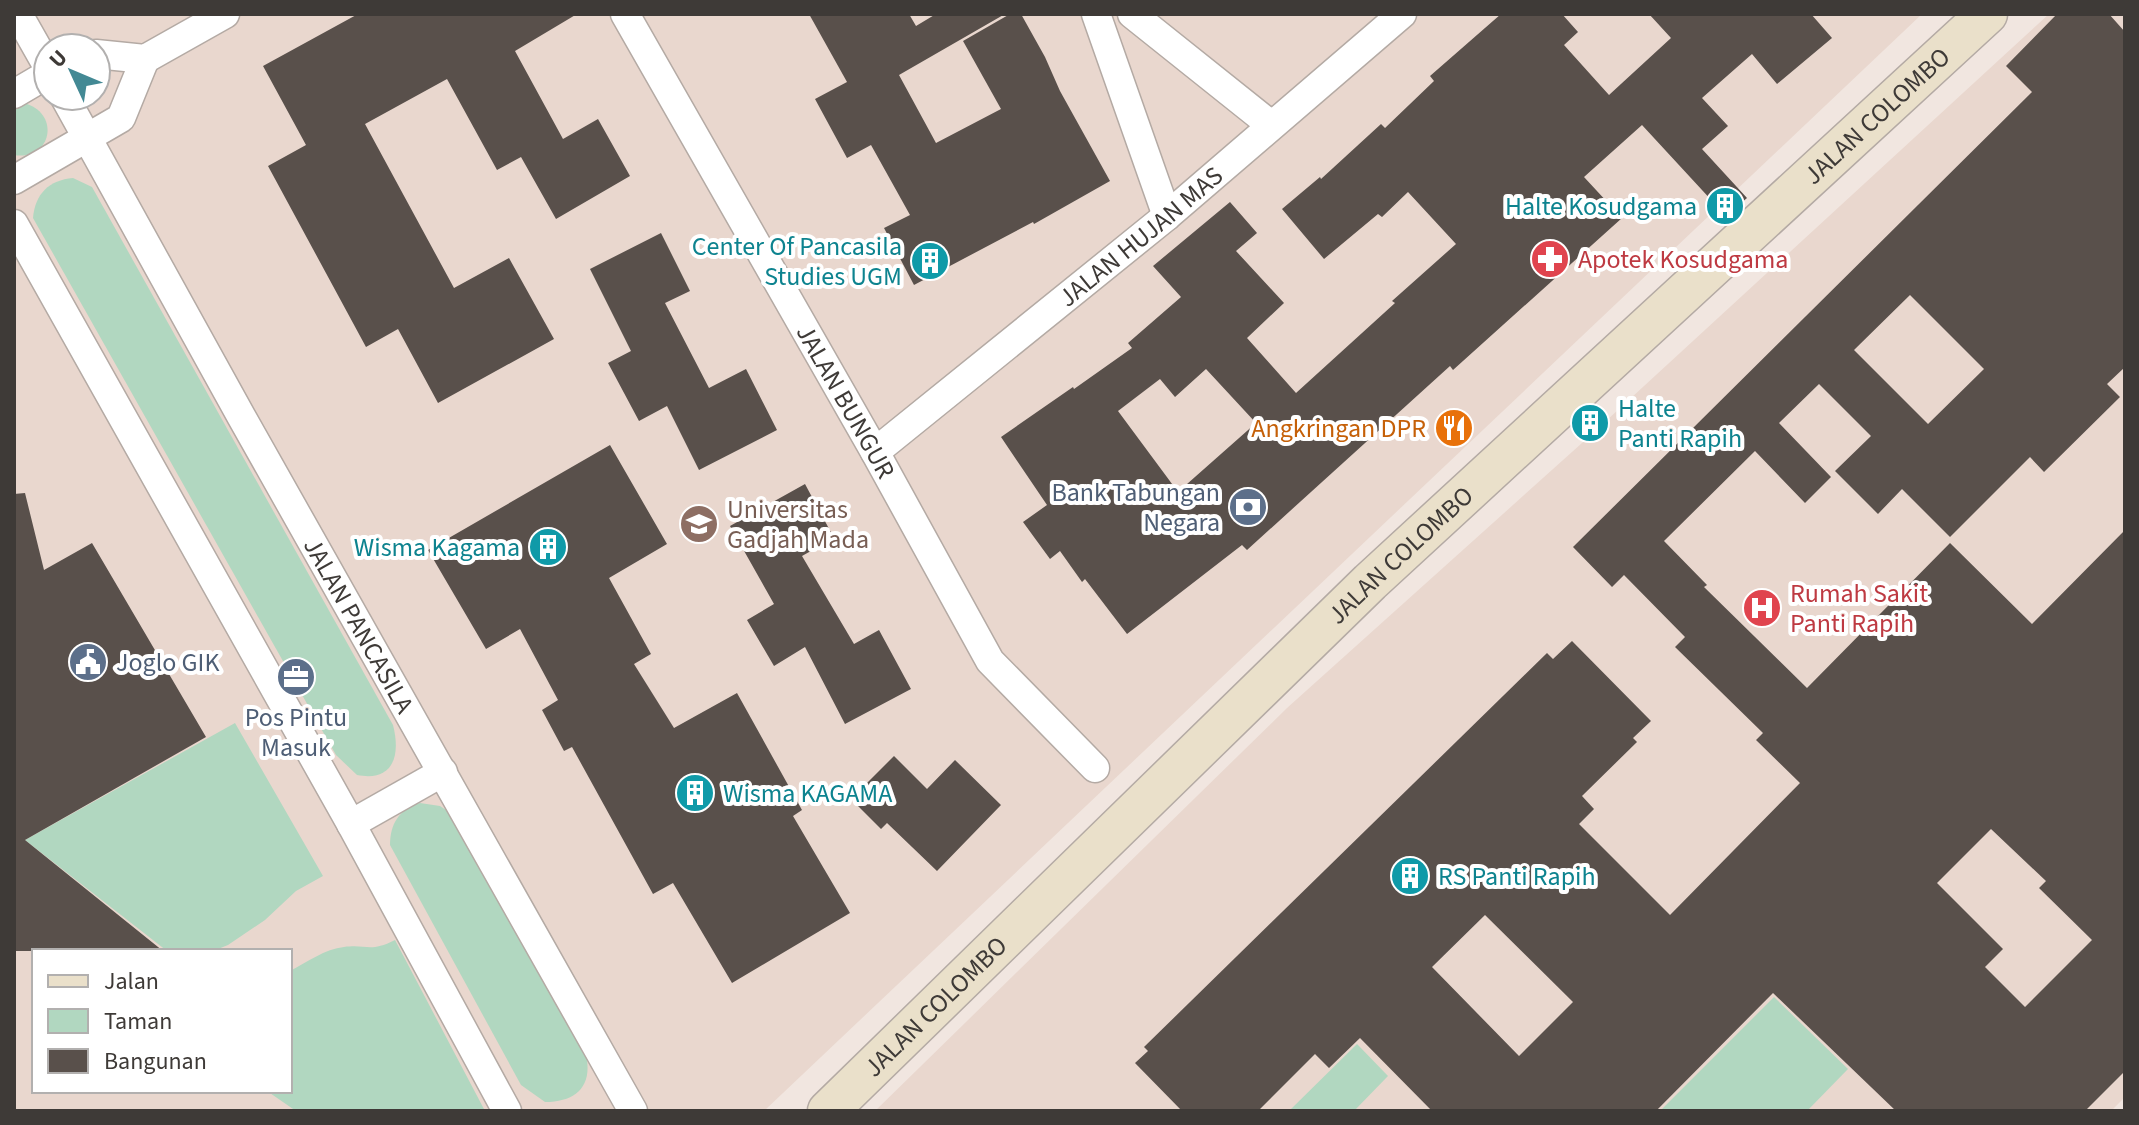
<svg xmlns="http://www.w3.org/2000/svg" width="2139" height="1125" font-family="'Source Sans 3',sans-serif">
  <rect width="100%" height="100%" fill="#f1e6e0"/>
  <!-- built -->
  <g fill="#e9d7ce" fill-rule="evenodd">
    <path d="M 14,14 L 1922,14 L 764,1111 L 14,1111 ZM 48,48 L 96,48 L 96,96 L 48,96 ZM 34,951 L 290,951 L 290,1091 L 34,1091 Z"/>
    <path d="M 2049,14 L 2125,14 L 2125,1097 L 2111,1111 L 875,1111 L 1287,708 L 1582,443 Z"/>
  </g>
  <!-- green -->
  <g fill="#b1d7c0">
    <path d="M 24,103 C 61,113 52,161 14,155 L 14,105 Z"/>
    <path d="M 73,178 L 92,187 L 393,725 C 401,756 393,782 357,775 L 336,755 L 33,218 C 35,194 49,180 73,178 Z"/>
    <path d="M 235,723 L 323,876 L 296,891 L 265,920 L 228,945 L 213,951 L 167,951 L 25,840 Z"/>
    <path d="M 420,803 L 440,806 L 449,812 L 586,1055 C 593,1086 576,1102 545,1102 L 521,1085 L 390,845 C 390,824 399,809 420,803 Z"/>
    <path d="M 395,940 L 485,1111 L 296,1111 L 267,1091 L 290,1091 L 290,971 C 307,962 325,949 344,947 C 368,944 369,953 395,940 Z"/>
    <path d="M 1774,997 L 1848,1069 L 1807,1111 L 1660,1111 Z"/>
    <path d="M 1357,1044 L 1388,1076 L 1354,1111 L 1289,1111 Z"/>
  </g>
  <!-- building -->
  <g fill="#59504b" fill-rule="evenodd">
    <path d="M 358,14 L 577,14 L 515,51 L 563,139 L 598,119 L 630,176 L 556,219 L 521,157 L 497,170 L 447,79 L 365,124 L 454,288 L 509,258 L 554,339 L 438,403 L 398,329 L 366,347 L 268,166 L 306,145 L 263,66 Z"/>
    <path d="M 809,14 L 909,14 L 916,26 L 936,14 L 1005,14 L 899,75 L 936,143 L 1001,109 L 963,41 L 1010,14 L 1021,14 L 1045,57 L 1060,91 L 1110,181 L 1034,224 L 1033,222 L 914,285 L 884,228 L 910,215 L 871,145 L 847,158 L 815,99 L 847,82 Z"/>
    <path d="M 1501,14 L 1562,14 L 1578,32 L 1564,45 L 1609,95 L 1671,38 L 1649,14 L 1811,14 L 1832,38 L 1777,84 L 1752,54 L 1702,98 L 1728,126 L 1702,149 L 1747,198 L 1726,216 L 1642,125 L 1584,177 L 1622,218 L 1453,370 L 1450,366 L 1247,550 L 1242,545 L 1127,634 L 1085,579 L 1082,582 L 1060,551 L 1050,559 L 1023,522 L 1047,505 L 1001,437 L 1073,387 L 1074,389 L 1132,348 L 1128,343 L 1181,297 L 1153,266 L 1230,202 L 1257,233 L 1236,251 L 1284,303 L 1247,338 L 1296,393 L 1395,303 L 1392,301 L 1456,244 L 1408,192 L 1382,217 L 1378,214 L 1324,259 L 1282,209 L 1320,177 L 1321,179 L 1381,124 L 1385,128 L 1434,81 L 1430,76 ZM 1206,369 L 1256,423 L 1178,492 L 1118,411 L 1160,379 L 1175,397 Z"/>
    <path d="M 2057,14 L 2109,14 L 2125,32 L 2125,367 L 2107,384 L 2120,397 L 2044,472 L 2030,457 L 1950,537 L 1902,489 L 1878,514 L 1835,471 L 1871,436 L 1819,384 L 1779,423 L 1831,477 L 1805,503 L 1755,451 L 1664,541 L 1707,585 L 1704,587 L 1807,688 L 1950,543 L 2032,624 L 2125,530 L 2125,1071 L 2085,1111 L 1896,1111 L 1773,993 L 1656,1111 L 1432,1111 L 1360,1038 L 1329,1068 L 1315,1054 L 1258,1111 L 1182,1111 L 1135,1063 L 1148,1051 L 1144,1047 L 1547,653 L 1553,659 L 1572,641 L 1651,721 L 1633,738 L 1637,742 L 1582,796 L 1594,809 L 1579,824 L 1670,915 L 1800,783 L 1756,740 L 1763,733 L 1675,647 L 1685,637 L 1624,575 L 1612,587 L 1573,547 L 2032,92 L 2006,66 ZM 1910,295 L 1984,369 L 1928,424 L 1854,350 ZM 1991,829 L 2046,881 L 2039,888 L 2092,940 L 2025,1007 L 1985,967 L 2003,949 L 1937,883 ZM 1485,915 L 1573,1002 L 1519,1056 L 1432,967 Z"/>
    <path d="M 661,233 L 690,291 L 665,303 L 709,388 L 746,369 L 777,430 L 699,470 L 667,406 L 639,421 L 608,363 L 631,351 L 590,269 Z"/>
    <path d="M 610,445 L 667,544 L 609,578 L 651,654 L 634,664 L 674,728 L 737,693 L 802,810 L 793,816 L 850,913 L 732,983 L 673,883 L 653,894 L 572,747 L 564,751 L 542,710 L 558,700 L 520,629 L 486,649 L 428,550 Z"/>
    <path d="M 805,484 L 834,538 L 802,556 L 854,644 L 879,630 L 911,689 L 845,724 L 805,647 L 774,666 L 747,620 L 774,604 L 730,526 Z"/>
    <path d="M 25,493 L 44,570 L 92,543 L 206,737 L 25,840 L 163,951 L 14,951 L 14,494 Z"/>
    <path d="M 894,756 L 927,789 L 955,760 L 1001,805 L 937,871 L 887,823 L 881,829 L 851,799 Z"/>
  </g>
  <g fill="none" stroke-linecap="round" stroke-linejoin="round">
    <!-- street casing -->
    <g stroke="#b4aaa4" stroke-width="31">
      <g id="street">
        <path d="M 18,14 L 48,67"/>
        <path id="s1" d="M 625,14 L 875,452 L 990,661 L 1095,768"/>
        <path d="M 1096,14 L 1167,216"/>
        <path d="M 1132,14 L 1271,125"/>
        <path d="M 96,54 L 145,59 L 225,14"/>
        <path d="M 14,94 L 48,74"/>
        <path id="s2" d="M 64,96 L 241,416 L 633,1111"/>
        <path d="M 14,180 L 121,118 L 145,59"/>
        <path d="M 14,224 L 351,824 L 507,1111"/>
        <path id="s3" d="M 875,452 L 1167,216 L 1402,14"/>
        <path d="M 351,824 L 443,772"/>
      </g>
    </g>
    <!-- secondary casing -->
    <g stroke="#b4aaa4" stroke-width="43">
      <g id="secondary">
        <path id="s4" d="M 828,1111 L 1370,582 L 1987,14"/>
      </g>
    </g>
    <!-- street -->
    <use href="#street" stroke="#fff" stroke-width="28"/>
    <!-- secondary -->
    <use href="#secondary" stroke="#eae0ca" stroke-width="40"/>
  </g>
  <!-- icons -->
  <defs>
    <g id="building-disc" transform="scale(2)"><circle r="9.5" fill="#0f9aa8" stroke="#fff"/><path d="M-4-6H4V6H1V3H-1V6H-4ZM-2.5-4.3h1.7v1.8h-1.7ZM.8-4.3h1.7v1.8H.8ZM-2.5-1h1.7V.8h-1.7ZM.8-1h1.7V.8H.8Z" fill="#fff"/></g>
    <g id="pharmacy-disc" transform="scale(2)"><circle r="9.5" fill="#e0444e" stroke="#fff"/><path d="M-2-6h4v4h4v4h-4v4h-4v-4h-4v-4h4Z" fill="#fff"/></g>
    <g id="restaurant-disc" transform="scale(2)"><circle r="9.5" fill="#e8710a" stroke="#fff"/><path d="M-5-6h1v4h1v-4h1v4h1v-4h1v5L-1.5 .5V6h-2V.5L-5-1ZM5-6V6H3V1.5H1.5Q1.5-4 5-6Z" fill="#fff"/></g>
    <g id="bank-disc" transform="scale(2)"><circle r="9.5" fill="#5c6f8a" stroke="#fff"/><path d="M-6-4H6V4H-6ZM0-2.3a2.3 2.3 0 1 0 0 4.6a2.3 2.3 0 1 0 0-4.6Z" fill="#fff"/></g>
    <g id="university-disc" transform="scale(2)"><circle r="9.5" fill="#8d6e63" stroke="#fff"/><path d="M0-5L7-2L0 1L-7-2ZM-4 1L0 2.5L4 1V4Q0 6-4 4Z" fill="#fff"/></g>
    <g id="hospital-disc" transform="scale(2)"><circle r="9.5" fill="#e0444e" stroke="#fff"/><path d="M-5-5h3v3.5h4V-5h3V5h-3V1.5h-4V5h-3Z" fill="#fff"/></g>
    <g id="civic-disc" transform="scale(2)"><circle r="9.5" fill="#5c6f8a" stroke="#fff"/><path d="M-.6-6.5H3V-4.5H.6V-3L4-1V1h2V6H-6V1h2V-1L-.6-3ZM-1.2 2.5V6h2.4V2.5Z" fill="#fff"/></g>
    <g id="office-disc" transform="scale(2)"><circle r="9.5" fill="#5c6f8a" stroke="#fff"/><path d="M-6-3h4V-5.5h4V-3h4V5H-6ZM-1-4.5V-3h2v-1.5ZM-6 0V1H6V0Z" fill="#fff"/></g>
  </defs>
  <g fill-rule="evenodd">
    <use href="#building-disc" x="1725" y="206"/>
    <use href="#pharmacy-disc" x="1550" y="259"/>
    <use href="#building-disc" x="930" y="261"/>
    <use href="#building-disc" x="1590" y="423"/>
    <use href="#restaurant-disc" x="1454" y="428"/>
    <use href="#bank-disc" x="1248" y="507"/>
    <use href="#university-disc" x="699" y="524"/>
    <use href="#building-disc" x="548" y="547"/>
    <use href="#hospital-disc" x="1762" y="608"/>
    <use href="#civic-disc" x="88" y="662"/>
    <use href="#office-disc" x="296" y="677"/>
    <use href="#building-disc" x="695" y="793"/>
    <use href="#building-disc" x="1410" y="876"/>
  </g>
  <g text-anchor="middle" stroke-width="8" stroke-linejoin="round" paint-order="stroke">
    <!-- street labels -->
    <g font-size="26" fill="#3e3a37" stroke="#fff">
      <text dy="9" stroke="none"><textPath href="#s4" startOffset="1446">JALAN COLOMBO</textPath></text>
      <text dy="9" stroke="none"><textPath href="#s3" startOffset="342">JALAN HUJAN MAS</textPath></text>
      <text dy="9" stroke="none"><textPath href="#s1" startOffset="446">JALAN BUNGUR</textPath></text>
      <text dy="9" stroke="none"><textPath href="#s4" startOffset="798">JALAN COLOMBO</textPath></text>
      <text dy="9" stroke="none"><textPath href="#s2" startOffset="606">JALAN PANCASILA</textPath></text>
      <text dy="9" stroke="none"><textPath href="#s4" startOffset="150">JALAN COLOMBO</textPath></text>
    </g>
    <!-- culture labels -->
    <g font-size="26" fill="#0d838f" stroke="#fff" text-anchor="end">
      <text x="1697" y="215">Halte Kosudgama</text>
      <text x="902" y="255">Center Of Pancasila<tspan x="902" dy="30">Studies UGM</tspan></text>
      <text x="1618" y="417" text-anchor="start">Halte<tspan x="1618" dy="30">Panti Rapih</tspan></text>
      <text x="520" y="556">Wisma Kagama</text>
      <text x="723" y="802" text-anchor="start">Wisma KAGAMA</text>
      <text x="1438" y="885" text-anchor="start">RS Panti Rapih</text>
    </g>
    <!-- health labels -->
    <g font-size="26" fill="#be3a42" stroke="#fff" text-anchor="start">
      <text x="1578" y="268">Apotek Kosudgama</text>
      <text x="1790" y="602">Rumah Sakit<tspan x="1790" dy="30">Panti Rapih</tspan></text>
    </g>
    <!-- food labels -->
    <g font-size="26" fill="#c56008" stroke="#fff" text-anchor="end">
      <text x="1426" y="437">Angkringan DPR</text>
    </g>
    <!-- service labels -->
    <g font-size="26" fill="#4e5e75" stroke="#fff" text-anchor="end">
      <text x="1220" y="501">Bank Tabungan<tspan x="1220" dy="30">Negara</tspan></text>
      <text x="116" y="671" text-anchor="start">Joglo GIK</text>
      <text x="296" y="726" text-anchor="middle">Pos Pintu<tspan x="296" dy="30">Masuk</tspan></text>
    </g>
    <!-- education labels -->
    <g font-size="26" fill="#785e54" stroke="#fff" text-anchor="start">
      <text x="727" y="518">Universitas<tspan x="727" dy="30">Gadjah Mada</tspan></text>
    </g>
  </g>
  <!-- border -->
  <rect width="2139" height="1125" fill="none" stroke="#3e3a37" stroke-width="32"/>
  <!-- legend -->
  <rect x="32" y="949" width="260" height="144" fill="#ffffff" stroke="#b2b0af" stroke-width="2"/>
  <rect x="48" y="975" width="40" height="12" fill="#eae0ca" stroke="#b2b0af" stroke-width="2"/>
  <text x="104" y="989" font-size="24" fill="#3e3a37">Jalan</text>
  <rect x="48" y="1009" width="40" height="24" fill="#b1d7c0" stroke="#b2b0af" stroke-width="2"/>
  <text x="104" y="1029" font-size="24" fill="#3e3a37">Taman</text>
  <rect x="48" y="1049" width="40" height="24" fill="#59504b" stroke="#b2b0af" stroke-width="2"/>
  <text x="104" y="1069" font-size="24" fill="#3e3a37">Bangunan</text>
  <!-- north arrow -->
  <g transform="translate(72 72) rotate(314)"><circle r="38" fill="#ffffff" stroke="#b2b0af" stroke-width="2"/>
  <path d="M0-6L14 30L0 20L-14 30Z" fill="#438994"/>
  <text y="-12" font-size="22" font-weight="bold" text-anchor="middle" fill="#3e3a37">U</text>
  </g>
</svg>
